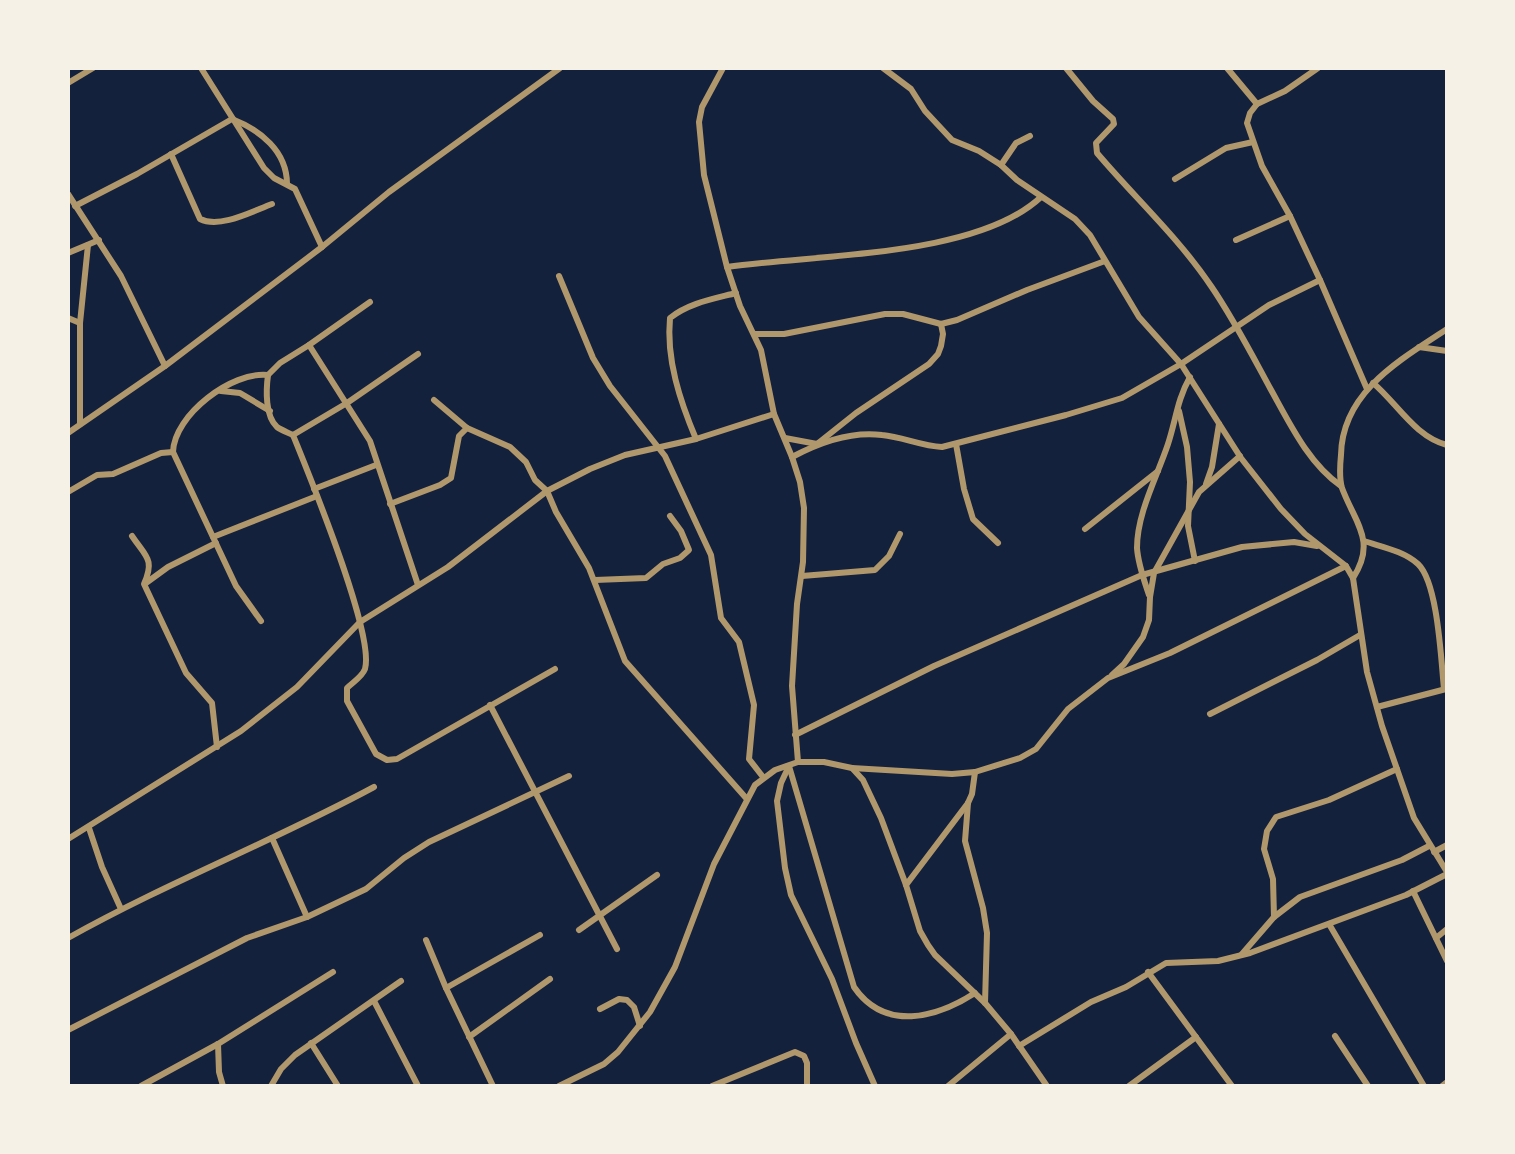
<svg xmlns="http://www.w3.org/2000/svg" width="1515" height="1154" font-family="Montserrat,sans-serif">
  <rect width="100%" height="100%" fill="#14213d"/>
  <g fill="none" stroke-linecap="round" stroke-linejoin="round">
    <!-- minor -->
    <g stroke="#b1986c" stroke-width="6">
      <path d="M 201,68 L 264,168 L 274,178 L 295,189 L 322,247"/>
      <path d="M 723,68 L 702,107 L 699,122 L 704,175 L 727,267 L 740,306 L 761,350 L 774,414 L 792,457 L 800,482 L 804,508 L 803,562 L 797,604 L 792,686 L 798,762"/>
      <path d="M 883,68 L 911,89 L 925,111 L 952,140 L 979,151 L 1001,165 L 1017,180 L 1075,219 L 1090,235 L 1139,317 L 1181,364 L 1241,458 L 1281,509 L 1305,534 L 1346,566 L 1353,578 L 1367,672 L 1382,726 L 1414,818 L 1447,872"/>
      <path d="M 1066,68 L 1093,101 L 1113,119 L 1114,124 L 1096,143 L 1097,153 C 1135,198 1178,237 1211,286 C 1233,318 1251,353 1270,388 C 1289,422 1308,463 1341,486"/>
      <path d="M 1227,68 L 1257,104"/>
      <path d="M 1318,68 L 1285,91 L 1257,104 L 1250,113 L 1247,123 L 1262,166 L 1290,216 L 1320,280 L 1367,389"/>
      <path d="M 68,83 L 93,68"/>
      <path d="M 171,154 L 200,219 C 220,229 253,211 272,204"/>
      <path d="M 1001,165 L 1016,143 L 1030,136"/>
      <path d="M 1175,179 L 1226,148 L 1253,142"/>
      <path d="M 68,194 L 121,276 L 165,366"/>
      <path d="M 75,206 L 137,174 L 232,119 C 260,130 287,151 287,184"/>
      <path d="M 1236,240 L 1290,216"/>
      <path d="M 68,253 L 99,240"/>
      <path d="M 727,267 C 814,254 976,258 1041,197"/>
      <path d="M 559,276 L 593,358 L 610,386 L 665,456 L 711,555 L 721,618 L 739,642 L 754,705 L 749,759 L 763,777"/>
      <path d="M 68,318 L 80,323"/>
      <path d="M 754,334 L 784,334 L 885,314 L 903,314 L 941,324 L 957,320 L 1027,290 L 1105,261"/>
      <path d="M 309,345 L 370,441 L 418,585"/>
      <path d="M 1419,347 L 1447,351"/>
      <path d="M 418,354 L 347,403 L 293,435 C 309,475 375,634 365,669 C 362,677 353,682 347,688 L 347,701 L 376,754 L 387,760 L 397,759 L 555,669"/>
      <path d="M 1373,383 C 1397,403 1415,437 1447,445"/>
      <path d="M 221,391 L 240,393 L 270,411"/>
      <path d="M 434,400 L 467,428 L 510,447 L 526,462 L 535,480 L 547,491 L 556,512 L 589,568 L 625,661 L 746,798"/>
      <path d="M 1179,411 L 1187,447 L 1190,482 L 1188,526 L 1195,561"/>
      <path d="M 80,424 L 80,323 L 88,245"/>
      <path d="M 68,433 L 165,366 L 322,247 L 389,192 L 560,68"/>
      <path d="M 293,435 C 287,432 281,430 277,427 C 265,416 266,390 268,375 L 280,363 L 309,345 L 370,302"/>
      <path d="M 785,438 L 817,444 L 856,413 L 929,364 L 938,354 L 941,346 L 943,334 L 941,324"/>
      <path d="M 696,439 C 680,401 666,359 670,318 C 689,303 713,299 736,293"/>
      <path d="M 956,444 L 964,489 L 973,519 L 998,543"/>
      <path d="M 792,457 C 820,442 851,431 882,435 C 903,437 921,446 942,447 L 1066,415 L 1122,398 L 1181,364 L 1269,305 L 1320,280"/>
      <path d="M 1206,484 L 1212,467 L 1219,424"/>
      <path d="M 314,489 L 376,465"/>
      <path d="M 68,492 L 97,475 L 113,474 L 161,453 L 173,452"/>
      <path d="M 390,504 L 440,485 L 451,478 L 459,436 L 467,428"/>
      <path d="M 1085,529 L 1158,471"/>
      <path d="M 132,536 C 146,557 155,559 144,584 L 186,673 L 212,703 L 217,747"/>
      <path d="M 213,537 L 317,496"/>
      <path d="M 1364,541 C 1382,547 1404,551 1418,564 C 1438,583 1441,660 1444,689"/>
      <path d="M 802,576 L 875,570 L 889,556 L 900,534"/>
      <path d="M 1353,578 C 1377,541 1355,523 1342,488 C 1339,478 1340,465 1341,455 C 1342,392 1400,360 1447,329"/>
      <path d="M 595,580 L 646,578 L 663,564 L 680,558 L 689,550 L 681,531 L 670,516"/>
      <path d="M 146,583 L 168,567 L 216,543"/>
      <path d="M 1149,595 C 1144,580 1138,564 1137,548 C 1137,513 1157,477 1168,444 C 1176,420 1177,400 1190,377"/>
      <path d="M 261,621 L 236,586 L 173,452 C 174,415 232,371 268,375"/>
      <path d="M 1112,675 L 1124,664 L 1143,637 L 1149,620 L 1150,597 L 1154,573 L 1199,492 L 1240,456"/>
      <path d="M 490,705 L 617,949"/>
      <path d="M 1377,707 L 1446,689"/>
      <path d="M 1210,714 L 1317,660 L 1360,635"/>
      <path d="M 795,735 L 934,666 L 1142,575 L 1242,547 L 1294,542 L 1317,546"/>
      <path d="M 789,766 L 854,987 C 885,1032 936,1018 975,993"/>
      <path d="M 789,766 L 781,783 L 777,801 L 785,868 L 791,895 L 832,979 L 856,1043 L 875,1086"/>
      <path d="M 852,768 L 952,774 L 975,772 L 1020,758 L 1036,749 L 1068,709 L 1108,678 L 1170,653 L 1346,566"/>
      <path d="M 968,803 L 965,841 L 983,908 L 987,933 L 985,1003"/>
      <path d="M 89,828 L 102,867 L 121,909"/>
      <path d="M 272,838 L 307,917"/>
      <path d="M 68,839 L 241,731 L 297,687 L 360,622 L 448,567 L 547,491 L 590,469 L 625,455 L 696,439 L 774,414"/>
      <path d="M 1434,852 L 1447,845"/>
      <path d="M 906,885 L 968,803 L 972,794 L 975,772"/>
      <path d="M 1413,891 L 1447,961"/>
      <path d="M 1274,917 L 1273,879 L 1264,849 L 1267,831 L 1276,817 L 1329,800 L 1397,769"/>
      <path d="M 1329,924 L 1424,1086"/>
      <path d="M 579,930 L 657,875"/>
      <path d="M 68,938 C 168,882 274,841 374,787"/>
      <path d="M 1436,938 L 1447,929"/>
      <path d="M 426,940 L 446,988 L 493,1086"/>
      <path d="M 1242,954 L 1274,917 L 1300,897 L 1402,860 L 1429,846"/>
      <path d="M 1148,972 L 1232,1086"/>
      <path d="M 446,988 L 540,935"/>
      <path d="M 374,1001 L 418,1086"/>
      <path d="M 600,1009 L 619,999 L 627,1000 L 634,1007 L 640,1026"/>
      <path d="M 68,1030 L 247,938 L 307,917 L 366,889 L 404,858 L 429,842 L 569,776"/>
      <path d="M 1335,1036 L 1368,1086"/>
      <path d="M 469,1037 L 550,979"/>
      <path d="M 311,1043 L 338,1086"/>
      <path d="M 218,1044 L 219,1072 L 223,1086"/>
      <path d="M 1019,1046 L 1091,1002 L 1126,987 L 1166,963 L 1218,961 L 1250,953 L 1406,895 L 1447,874"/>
      <path d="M 141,1086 L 218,1044 L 333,972"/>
      <path d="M 271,1086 L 281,1069 L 295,1055 L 401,981"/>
      <path d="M 559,1086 L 604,1064 L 618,1052 L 650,1012 L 675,967 L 714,864 L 755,785 L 775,770 L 798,762 L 824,762 L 852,768 L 863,780 L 881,818 L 906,885 L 920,931 L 928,945 L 935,955 L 985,1003 L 1011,1034 L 1047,1086"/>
      <path d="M 712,1086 L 795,1052 L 804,1056 L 807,1063 L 807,1086"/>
      <path d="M 948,1086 L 1011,1034"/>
      <path d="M 1129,1086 L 1196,1037"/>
      <path d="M 1442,1086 L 1447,1082"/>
    </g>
  </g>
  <!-- border -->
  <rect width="1515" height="1154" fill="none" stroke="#f6f1e7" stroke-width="140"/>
</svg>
